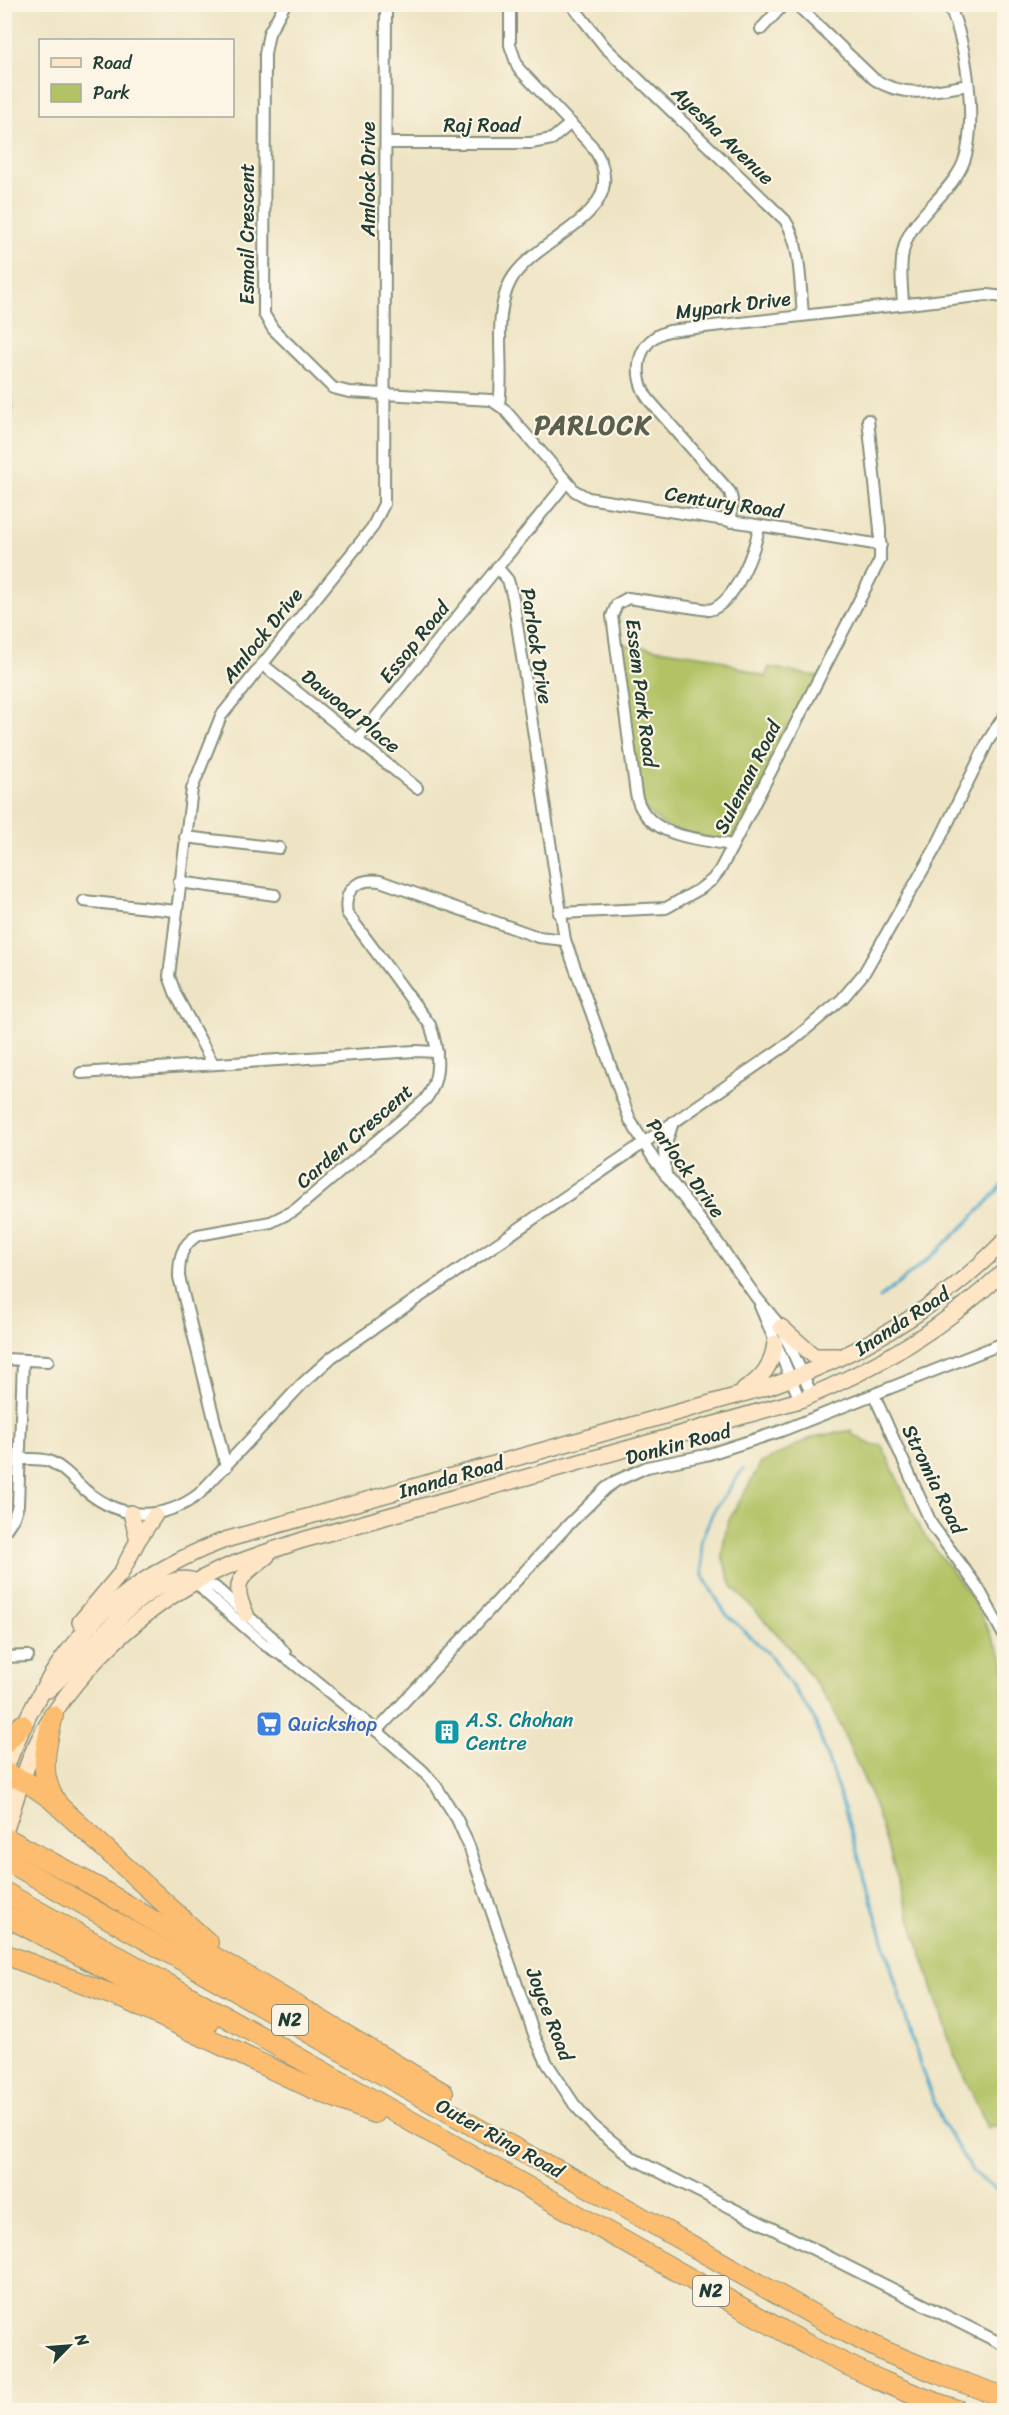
<svg xmlns="http://www.w3.org/2000/svg" width="1009" height="2415" font-family="Sriracha,sans-serif">
  <rect width="100%" height="100%" fill="#fcf5e5"/>
  <filter id="ink" filterUnits="userSpaceOnUse"><feTurbulence type="fractalNoise" baseFrequency=".0167" numOctaves="2"/><feDisplacementMap in="SourceGraphic" scale="12" xChannelSelector="R" yChannelSelector="G"/><feConvolveMatrix kernelMatrix="1 2 1 2 8 2 1 2 1" color-interpolation-filters="sRGB"/></filter>
  <filter id="wash" filterUnits="userSpaceOnUse"><feTurbulence type="fractalNoise" baseFrequency=".008" numOctaves="4" result="noise"/><feDisplacementMap in="SourceGraphic" scale="24" xChannelSelector="R" yChannelSelector="G"/><feGaussianBlur stdDeviation="1.35" result="paint"/><feColorMatrix in="noise" values="0 0 0 0 0 0 0 0 0 0 0 0 0 0 0 0 0 1.4 0 .05"/><feComposite in="paint" operator="in"/></filter>
  <g filter="url(#wash)">
    <rect width="100%" height="100%" fill="#eee4c4"/>
    <!-- green -->
    <g fill="#b2c265" stroke="#68804c" stroke-width="1.5">
      <path d="M 616,643 L 712,657 L 765,677 L 769,667 L 819,677 L 732,844 L 668,828 L 643,808 Z"/>
      <path d="M 852,1430 L 853,1435 L 874,1446 L 882,1445 L 920,1529 L 973,1599 L 1004,1661 L 1004,2123 L 988,2128 L 954,2055 L 872,1798 L 832,1707 L 792,1650 L 732,1586 L 722,1556 L 725,1534 L 729,1520 L 761,1463 L 813,1437 Z"/>
    </g>
    <!-- water -->
    <path fill="#49a6c7" stroke="#34727e" stroke-width="1.5" d="M 5,363 L 7,367 L 12,407 L 5,442 Z"/>
    <g fill="none" stroke-linecap="round" stroke-linejoin="round">
      <!-- stream -->
      <g stroke="#49a6c7" stroke-width="3">
        <path d="M 880,1298 C 925,1263 968,1226 1004,1183"/>
        <path d="M 743,1469 L 713,1512 L 701,1540 L 703,1576 L 725,1613 L 770,1655 L 814,1718 L 844,1808 L 921,2068 L 942,2122 L 973,2172 L 1004,2196"/>
      </g>
    </g>
  </g>
  <g filter="url(#ink)">
    <g fill="none" stroke-linecap="round" stroke-linejoin="round">
      <!-- street casing -->
      <g stroke="#86907c" stroke-width="14">
        <g id="street">
          <path d="M 285,4 L 269,33 L 265,54 L 264,314 L 273,329 L 333,388 L 349,392 L 491,400 L 504,409 L 575,491 L 588,498 L 881,545"/>
          <path d="M 571,4 L 605,47 L 785,220 C 801,243 800,287 803,314"/>
          <path d="M 796,4 L 874,79 C 904,99 935,91 968,85"/>
          <path d="M 761,29 L 784,4"/>
          <path d="M 386,143 L 531,143 L 552,139 L 571,123"/>
          <path d="M 903,304 C 902,284 899,263 905,244 C 915,215 948,195 962,166 C 979,130 967,39 948,4"/>
          <path d="M 499,404 C 505,365 492,318 510,282 C 534,235 640,215 592,146 L 518,68 L 510,45 L 510,4"/>
          <path d="M 731,522 L 732,500 L 730,492 L 649,400 C 631,376 636,339 669,331 L 987,295 L 1004,297"/>
          <path d="M 497,567 L 508,580 L 513,598 L 565,940 L 630,1120 L 653,1158 L 718,1243 L 756,1297 L 781,1327 L 812,1395"/>
          <path d="M 262,664 L 417,788"/>
          <path d="M 358,739 L 567,482"/>
          <path d="M 185,837 L 279,848"/>
          <path d="M 732,845 C 697,838 645,838 636,794 L 612,616 L 617,604 L 628,598 L 709,610 C 734,605 756,550 759,526"/>
          <path d="M 179,882 L 275,895"/>
          <path d="M 84,901 L 176,911"/>
          <path d="M 559,913 L 666,908 L 700,889 L 712,880 L 720,870 L 880,560 L 880,529 L 868,420"/>
          <path d="M 213,1064 L 176,995 L 169,976 L 192,789 L 221,716 L 372,528 L 384,504 L 386,4"/>
          <path d="M 81,1073 L 415,1051 L 437,1052"/>
          <path d="M 666,1176 L 664,1150 L 673,1122"/>
          <path d="M 760,1306 L 800,1400"/>
          <path d="M 4,1359 L 48,1361"/>
          <path d="M 874,1395 L 932,1525 L 979,1589 L 1004,1636"/>
          <path d="M 21,1459 C 30,1459 40,1458 49,1461 C 63,1467 74,1480 85,1490 C 121,1520 162,1522 199,1494 L 302,1384 L 332,1357 L 792,1041 L 842,999 L 864,973 L 936,847 L 988,741 L 1004,716"/>
          <path d="M 226,1467 L 179,1277 C 179,1258 181,1245 198,1235 L 271,1222 L 295,1210 L 425,1100 C 442,1079 439,1049 430,1025 L 347,913 C 343,889 358,878 380,881 L 538,937 L 565,940"/>
          <path d="M 4,1532 L 14,1517 L 18,1505 L 23,1360"/>
          <path d="M 196,1582 L 207,1594 L 265,1645 L 291,1661 L 377,1731 L 423,1771 L 436,1786 L 457,1819 L 469,1846 L 535,2037 L 547,2063 L 574,2104 L 593,2126 L 634,2159 L 1004,2345"/>
          <path d="M 196,1582 L 215,1587 L 272,1637 L 285,1653"/>
          <path d="M 4,1657 L 28,1656"/>
          <path d="M 377,1731 L 565,1528 L 606,1488 L 616,1481 L 647,1467 L 706,1455 L 781,1431 L 1004,1343"/>
        </g>
      </g>
      <!-- secondary casing -->
      <g stroke="#86907c" stroke-width="18">
        <g id="secondary">
          <path d="M 781,1327 L 814,1356 L 838,1356"/>
          <path d="M 744,1390 C 763,1377 772,1366 775,1343"/>
          <path d="M 131,1513 L 138,1540"/>
          <path d="M 246,1614 C 230,1582 241,1576 267,1556"/>
          <path d="M 80,1622 L 121,1573 L 138,1540 L 155,1515"/>
          <path d="M 48,1690 C 77,1667 154,1561 196,1582"/>
          <path d="M 4,1773 C 47,1656 107,1584 225,1540 L 771,1386 C 860,1355 938,1309 1004,1241"/>
          <path d="M 4,1835 C 14,1806 22,1776 34,1749 C 68,1676 145,1604 217,1571 C 245,1558 274,1550 303,1540 L 800,1400 C 876,1369 945,1327 1004,1271"/>
        </g>
      </g>
      <!-- highway casing -->
      <g stroke="#86907c" stroke-width="22">
        <g id="highway">
          <path d="M 53,1716 C 46,1746 37,1776 57,1803"/>
          <path d="M 4,1744 L 22,1725"/>
          <path d="M 4,1772 L 30,1784 L 50,1798 L 208,1943"/>
          <path d="M 4,1837 L 100,1889 L 443,2093"/>
          <path d="M 4,1859 L 484,2132 L 576,2180 L 835,2327 L 886,2352 L 939,2374 L 1004,2397"/>
          <path d="M 4,1892 L 815,2349 C 861,2372 907,2394 957,2410"/>
          <path d="M 4,1915 L 208,2023"/>
          <path d="M 4,1954 L 129,2001 L 312,2088 L 374,2113"/>
        </g>
      </g>
      <!-- street -->
      <use href="#street" stroke="#fff" stroke-width="10"/>
      <!-- secondary -->
      <use href="#secondary" stroke="#fee5c5" stroke-width="15"/>
      <!-- highway -->
      <use href="#highway" stroke="#fcbd6f" stroke-width="20"/>
    </g>
  </g>
  <!-- icons -->
  <defs>
    <g id="supermarket-square" transform="scale(1.35)"><rect x="-9" y="-9" width="18" height="18" rx="4" fill="#3f7fe0" stroke="#fcf5e5"/><path d="M-6-5.5h2.5l.6 2H6L4.5 2H-2.5L-4.4-4H-6ZM-1.5 3.2a1.3 1.3 0 1 0 .1 0ZM3 3.2a1.3 1.3 0 1 0 .1 0Z" fill="#fff"/></g>
    <g id="building-square" transform="scale(1.35)"><rect x="-9" y="-9" width="18" height="18" rx="4" fill="#0f9aa8" stroke="#fcf5e5"/><path d="M-4-6H4V6H1V3H-1V6H-4ZM-2.5-4.3h1.7v1.8h-1.7ZM.8-4.3h1.7v1.8H.8ZM-2.5-1h1.7V.8h-1.7ZM.8-1h1.7V.8H.8Z" fill="#fff"/></g>
  </defs>
  <g fill-rule="evenodd">
    <use href="#supermarket-square" x="269" y="1724"/>
    <use href="#building-square" x="447" y="1732"/>
  </g>
  <g text-anchor="middle" stroke-width="4.5" stroke-linejoin="round" paint-order="stroke">
    <!-- shield labels -->
    <g fill="#fcf5e5" stroke="#617469" stroke-width="1.5">
      <rect x="272" y="2005" width="36" height="30" rx="4.5"/>
      <rect x="693" y="2276" width="36" height="30" rx="4.5"/>
    </g>
    <g font-size="18" font-weight="bold" fill="#1f3d34">
      <text x="290" y="2026">N2</text>
      <text x="711" y="2297">N2</text>
    </g>
    <!-- street labels -->
    <g font-size="20" fill="#1f3d34" stroke="#fcf5e5">
      <text x="482" y="132">Raj Road</text>
      <text transform="translate(723 135) rotate(44)" y="7">Ayesha Avenue</text>
      <text transform="translate(368 179) rotate(-90)" y="7">Amlock Drive</text>
      <text transform="translate(247 234) rotate(-90)" y="7">Esmail Crescent</text>
      <text transform="translate(733 305) rotate(-7)" y="7">Mypark Drive</text>
      <text transform="translate(724 502) rotate(9)" y="7">Century Road</text>
      <text transform="translate(262 635) rotate(-51)" y="7">Amlock Drive</text>
      <text transform="translate(414 642) rotate(-51)" y="7">Essop Road</text>
      <text transform="translate(537 646) rotate(81)" y="7">Parlock Drive</text>
      <text transform="translate(642 693) rotate(83)" y="7">Essem Park Road</text>
      <text transform="translate(351 711) rotate(39)" y="7">Dawood Place</text>
      <text transform="translate(747 777) rotate(-63)" y="7">Suleman Road</text>
      <text transform="translate(354 1136) rotate(-41)" y="7">Carden Crescent</text>
      <text transform="translate(686 1168) rotate(54)" y="7">Parlock Drive</text>
      <text transform="translate(902 1321) rotate(-33)" y="7">Inanda Road</text>
      <text transform="translate(678 1444) rotate(-15)" y="7">Donkin Road</text>
      <text transform="translate(451 1477) rotate(-16)" y="7">Inanda Road</text>
      <text transform="translate(934 1479) rotate(64)" y="7">Stromia Road</text>
      <text transform="translate(550 2014) rotate(69)" y="7">Joyce Road</text>
      <text transform="translate(500 2138) rotate(29)" y="7">Outer Ring Road</text>
    </g>
    <!-- culture labels -->
    <g font-size="20" fill="#0d838f" stroke="#fcf5e5" text-anchor="start">
      <text x="466" y="1727">A.S. Chohan<tspan x="466" dy="23">Centre</tspan></text>
    </g>
    <!-- shop labels -->
    <g font-size="20" fill="#366cbe" stroke="#fcf5e5" text-anchor="start">
      <text x="288" y="1731">Quickshop</text>
    </g>
    <!-- district labels -->
    <g font-size="26" font-weight="bold" letter-spacing="1.5" fill="#5a5f4e" stroke="#fcf5e5">
      <text x="593" y="434">PARLOCK</text>
    </g>
  </g>
  <!-- margin -->
  <rect width="1009" height="2415" fill="none" stroke="#fcf5e5" stroke-width="24"/>
  <!-- legend -->
  <rect x="39" y="39" width="195" height="78" fill="#fcf5e5" stroke="#a4ab9e" stroke-width="1.5"/>
  <rect x="51" y="58" width="30" height="9" fill="#fee5c5" stroke="#a4ab9e" stroke-width="1.5"/>
  <text x="93" y="69" font-size="18" fill="#1f3d34">Road</text>
  <rect x="51" y="84" width="30" height="18" fill="#b2c265" stroke="#a4ab9e" stroke-width="1.5"/>
  <text x="93" y="99" font-size="18" fill="#1f3d34">Park</text>
  <!-- north arrow -->
  <g transform="translate(69 2346) rotate(65)" stroke="#fcf5e5" stroke-width="4.5" paint-order="stroke">
  <path d="M0-4.5L10 22L0 15L-10 22Z" fill="#1f3d34"/>
  <text y="-9" font-size="16" font-weight="bold" text-anchor="middle" fill="#1f3d34">N</text>
  </g>
</svg>
